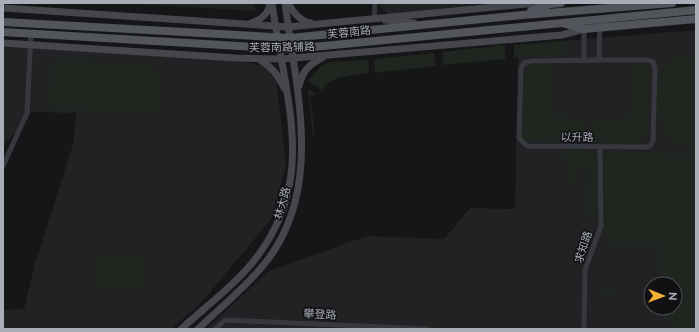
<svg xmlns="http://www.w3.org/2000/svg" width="699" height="332" font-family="Raleway,'Noto Sans SC',sans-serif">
  <rect width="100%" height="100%" fill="#161618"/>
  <!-- built -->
  <g fill="#222225" fill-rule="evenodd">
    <path d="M 120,3 L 255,3 L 255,11 Z"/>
    <path d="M 380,3 L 492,3 L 388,14 L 380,7 Z"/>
    <path d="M 696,30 L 696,329 L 206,329 L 269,271 L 367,236 L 444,239 L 470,208 L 515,209 L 518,57 L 564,57 L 564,41 ZM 651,284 L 675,284 L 675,308 L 651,308 Z"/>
    <path d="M 3,46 L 246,62 L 263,66 L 276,78 L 286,165 L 272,218 L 202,302 L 171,329 L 3,329 L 3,310 L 24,309 L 35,264 L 73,144 L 76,113 L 31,112 L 30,116 L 3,146 Z"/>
  </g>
  <!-- green -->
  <g fill="#1e261f">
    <path d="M 564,41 L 565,57 L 514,57 L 514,45 Z"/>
    <path d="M 505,45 L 505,59 L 443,65 L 443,52 Z"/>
    <path d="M 434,53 L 436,66 L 375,73 L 374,59 Z"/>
    <path d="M 675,57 L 696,58 L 696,148 C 662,148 652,111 658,83 C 660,72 668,64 675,57 Z"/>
    <path d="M 56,58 L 151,64 L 161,76 L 158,114 L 49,108 L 51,64 Z"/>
    <path d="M 368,60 L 369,73 C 354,75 331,75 322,90 L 308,81 L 321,66 L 329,62 Z"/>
    <path d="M 630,62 L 645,62 L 650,69 L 648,136 L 639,143 L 593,142 L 594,117 L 629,118 Z"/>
    <path d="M 531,64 L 552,64 L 551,116 L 586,117 L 585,142 L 526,141 L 521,137 L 523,73 Z"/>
    <path d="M 308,88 L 316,94 L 310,96 L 315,136 L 313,136 Z"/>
    <path d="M 565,150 L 590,150 L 596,157 L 596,217 L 587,217 L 589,169 L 575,168 L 575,185 L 567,184 L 567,157 L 563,157 L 563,151 Z"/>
    <path d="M 611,152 L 641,152 L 696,156 L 696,329 L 677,329 L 668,321 L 661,309 L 675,308 L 675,284 L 662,284 L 663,282 L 660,282 L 660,244 L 610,244 L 606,241 L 603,160 L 605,154 Z"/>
    <path d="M 97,255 L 144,256 L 144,290 L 96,290 Z"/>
    <circle cx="607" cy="290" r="6"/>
  </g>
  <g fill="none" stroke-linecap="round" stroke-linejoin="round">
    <!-- street -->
    <g stroke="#37383d" stroke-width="5">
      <path d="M 374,18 L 375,3"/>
      <path d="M 584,60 L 584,28"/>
      <path d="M 599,60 L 648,60 L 653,62 L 655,68 L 653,141 L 650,146 L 645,147 L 527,146 L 519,138 L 521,68 L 524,63 L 531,61 Z"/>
      <path d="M 599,60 L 600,19"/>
      <path d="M 3,166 L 27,113 L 31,34"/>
      <path d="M 215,329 L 225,320 L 428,329"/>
      <path d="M 584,329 L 585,270 L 601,226 L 600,148"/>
    </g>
    <!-- secondary -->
    <g stroke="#45474d" stroke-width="7">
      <path d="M 288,3 C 293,12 300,22 311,23"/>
      <path d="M 3,8 L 288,27 L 525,4 L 548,4"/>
      <path d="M 385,20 L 414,23"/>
      <path d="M 251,23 C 261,20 269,13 270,3"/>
      <path d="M 3,43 L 236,58 L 282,59 L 562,35 L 584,29"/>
      <path d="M 260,60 C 272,67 278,75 284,88"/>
      <path d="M 299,86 C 302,72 309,64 322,58"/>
      <path d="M 181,329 C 202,310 227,291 246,270 C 322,186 285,101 272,3"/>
      <path d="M 198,329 C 219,309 242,290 261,268 C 326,193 296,91 285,3"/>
    </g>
    <!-- primary -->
    <g stroke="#53555c" stroke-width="8">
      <path d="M 531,11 L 550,4 L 561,3"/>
      <path d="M 3,22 L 290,38 L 523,15 L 672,3"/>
      <path d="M 565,24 L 584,29 L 696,19"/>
      <path d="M 3,32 L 292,49 L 696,10"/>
    </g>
  </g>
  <g text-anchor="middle" stroke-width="3" stroke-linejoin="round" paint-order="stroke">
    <!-- street labels -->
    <g font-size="11" fill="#a8adb8" stroke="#111113">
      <text transform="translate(349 32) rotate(-6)" y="4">芙蓉南路</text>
      <text transform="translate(282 47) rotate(-1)" y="4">芙蓉南路辅路</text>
      <text transform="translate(577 137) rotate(1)" y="4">以升路</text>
      <text transform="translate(282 203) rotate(-74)" y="4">林大路</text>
      <text transform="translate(583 247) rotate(-71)" y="4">求知路</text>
      <text transform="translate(320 314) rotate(3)" y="4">攀登路</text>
    </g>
  </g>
  <!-- border -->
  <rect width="699" height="332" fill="none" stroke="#a8adb8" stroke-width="8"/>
  <!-- north arrow -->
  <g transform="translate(663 296) rotate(91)"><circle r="19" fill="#111113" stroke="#4d4f55"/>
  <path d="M0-3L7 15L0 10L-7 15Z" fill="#f2b134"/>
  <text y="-6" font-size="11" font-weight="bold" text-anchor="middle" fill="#a8adb8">N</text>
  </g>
</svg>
